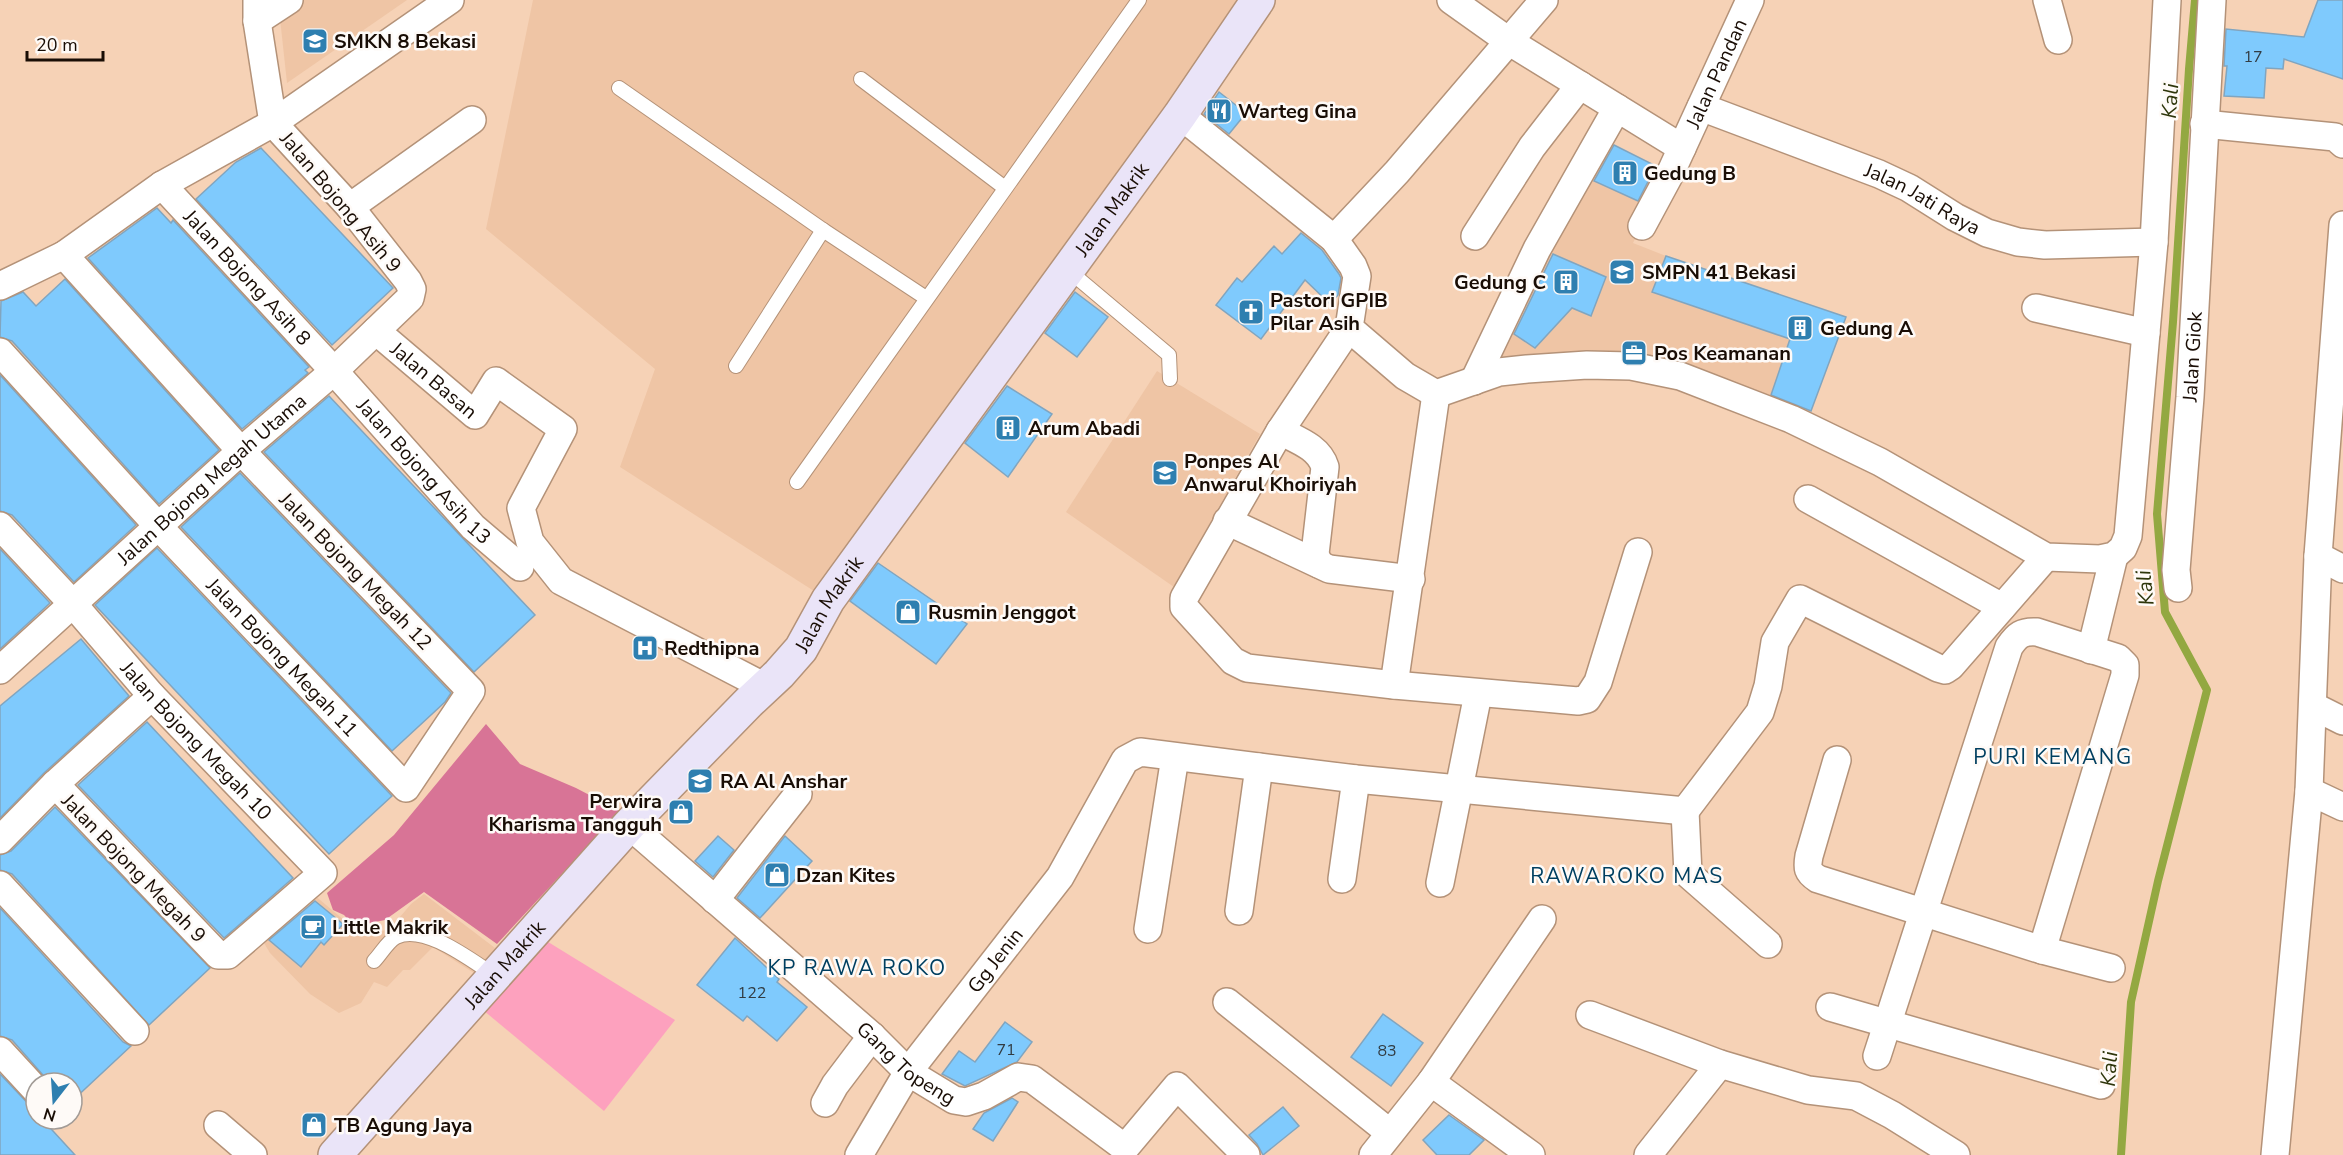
<svg xmlns="http://www.w3.org/2000/svg" width="2343" height="1155" font-family="'Nunito Sans',sans-serif">
  <rect width="100%" height="100%" fill="#f6d2b6"/>
  <!-- built -->
  <g fill="#efc5a5">
    <path d="M 278,0 L 407,0 L 287,83 Z"/>
    <path d="M 533,0 L 1240,0 L 828,600 L 620,467 L 655,369 L 486,229 Z"/>
    <path d="M 1603,140 L 1668,171 L 1633,243 L 1666,256 L 1846,317 L 1808,417 L 1658,360 L 1486,366 Z"/>
    <path d="M 1157,371 L 1260,434 L 1174,587 L 1066,512 Z"/>
    <path d="M 307,889 L 345,921 L 362,932 L 375,936 L 394,924 L 411,904 L 424,894 L 495,948 L 474,973 L 433,947 L 410,970 L 403,970 L 387,987 L 374,982 L 361,1003 L 339,1013 L 310,994 L 270,953 L 258,933 Z"/>
  </g>
  <!-- green -->
  <path fill="#fda1be" d="M 540,937 L 675,1020 L 604,1111 L 477,1005 Z"/>
  <!-- forest -->
  <path fill="#d87496" d="M 486,724 L 520,764 L 576,788 L 620,811 L 497,944 L 424,892 L 385,920 L 354,926 L 344,915 L 333,910 L 327,893 L 394,835 Z"/>
  <g fill="none" stroke-linecap="round" stroke-linejoin="round">
    <!-- stream -->
    <path stroke="#93a841" stroke-width="8" d="M 2121,1155 L 2131,1002 L 2158,881 L 2207,690 L 2165,612 L 2157,514 L 2173,322 L 2189,69 L 2195,0"/>
  </g>
  <!-- building -->
  <g fill="#7fcafd" stroke="#81a5bf" stroke-width="1.5">
    <path d="M 2318,0 L 2343,0 L 2343,79 L 2284,59 L 2283,69 L 2266,68 L 2264,98 L 2224,96 L 2227,66 L 2224,66 L 2226,29 L 2304,37 Z"/>
    <path d="M 1219,92 L 1246,113 L 1229,134 L 1204,114 Z"/>
    <path d="M 1614,145 L 1656,166 L 1638,201 L 1594,181 Z"/>
    <path d="M 261,148 L 393,288 L 332,345 L 196,199 L 236,162 Z"/>
    <path d="M 157,208 L 171,223 L 173,220 L 309,367 L 305,370 L 308,373 L 242,429 L 88,258 Z"/>
    <path d="M 1301,233 L 1322,250 L 1339,274 L 1341,278 L 1338,295 L 1330,304 L 1305,280 L 1261,339 L 1216,305 L 1237,278 L 1242,282 L 1274,246 L 1282,254 Z"/>
    <path d="M 1553,254 L 1606,277 L 1591,316 L 1572,308 L 1535,348 L 1514,334 Z"/>
    <path d="M 1666,256 L 1846,317 L 1811,411 L 1771,395 L 1790,339 L 1652,292 Z"/>
    <path d="M 65,279 L 219,450 L 159,504 L 12,341 L 0,337 L 1,301 L 23,292 L 36,306 Z"/>
    <path d="M 1075,292 L 1108,317 L 1077,357 L 1045,333 Z"/>
    <path d="M 0,375 L 136,525 L 74,582 L 12,515 L 0,511 Z"/>
    <path d="M 1007,386 L 1052,414 L 1008,477 L 965,443 Z"/>
    <path d="M 329,396 L 535,615 L 474,672 L 264,452 Z"/>
    <path d="M 240,473 L 451,693 L 445,702 L 392,751 L 181,527 Z"/>
    <path d="M 157,548 L 392,796 L 329,854 L 95,605 Z"/>
    <path d="M 0,549 L 50,603 L 0,649 Z"/>
    <path d="M 878,563 L 967,624 L 936,664 L 850,601 Z"/>
    <path d="M 81,639 L 129,696 L 44,773 L 0,818 L 0,706 Z"/>
    <path d="M 147,722 L 293,878 L 224,938 L 78,785 Z"/>
    <path d="M 55,807 L 210,968 L 149,1025 L 12,874 L 0,870 L 0,855 L 11,851 Z"/>
    <path d="M 718,836 L 734,850 L 713,877 L 695,861 Z"/>
    <path d="M 785,836 L 812,861 L 760,918 L 737,898 Z"/>
    <path d="M 315,901 L 343,924 L 324,945 L 321,942 L 301,967 L 269,940 Z"/>
    <path d="M 0,908 L 123,1042 L 131,1046 L 72,1101 L 72,1083 L 50,1083 L 12,1040 L 0,1036 Z"/>
    <path d="M 735,938 L 779,979 L 777,982 L 807,1007 L 777,1041 L 747,1016 L 743,1021 L 697,985 Z"/>
    <path d="M 1383,1014 L 1423,1043 L 1391,1086 L 1351,1057 Z"/>
    <path d="M 1005,1022 L 1032,1042 L 1017,1062 L 965,1086 L 942,1074 L 959,1051 L 975,1062 Z"/>
    <path d="M 0,1074 L 36,1112 L 36,1119 L 42,1119 L 75,1155 L 0,1155 Z"/>
    <path d="M 1012,1098 L 1018,1102 L 993,1141 L 973,1129 L 984,1113 Z"/>
    <path d="M 1283,1107 L 1299,1126 L 1263,1155 L 1257,1144 L 1249,1135 Z"/>
    <path d="M 1449,1115 L 1484,1140 L 1469,1155 L 1437,1155 L 1423,1140 Z"/>
  </g>
  <g fill="none" stroke-linecap="round" stroke-linejoin="round">
    <!-- lane casing -->
    <g stroke="#b49278" stroke-width="16">
      <g id="lane">
        <path d="M 861,79 L 1005,188"/>
        <path d="M 619,88 L 823,230 L 926,298"/>
        <path d="M 1068,270 L 1169,355 L 1170,379"/>
        <path d="M 736,366 L 823,230"/>
        <path d="M 797,482 L 1139,0"/>
        <path d="M 374,961 C 380,955 388,941 396,937 C 424,923 472,961 494,975"/>
      </g>
    </g>
    <!-- street casing -->
    <g stroke="#b49278" stroke-width="30">
      <g id="street">
        <path d="M 257,0 L 257,21 L 273,123"/>
        <path d="M 1451,0 L 1510,42 L 1682,148"/>
        <path d="M 2047,0 L 2058,40"/>
        <path d="M 257,21 L 289,0"/>
        <path id="s1" d="M 1701,107 L 1879,174 L 1909,188 L 1955,217 L 1987,233 L 2018,242 L 2045,245 L 2154,242"/>
        <path d="M 1180,115 L 1334,239 L 1353,266 L 1357,276 L 1349,328 L 1405,376 L 1436,394 L 1499,372 L 1527,369 L 1587,365 L 1631,366 L 1680,376 L 1791,419 L 1880,462 L 2046,557 L 2100,559 L 2114,556 L 2123,548 L 2128,536 L 2154,242 L 2167,0"/>
        <path d="M 2204,124 L 2335,137 L 2343,144"/>
        <path id="s2" d="M 162,185 L 334,371 L 473,527 L 520,567"/>
        <path d="M 350,207 L 472,120"/>
        <path id="s3" d="M 1642,226 L 1670,174 L 1750,0"/>
        <path d="M 1475,236 L 1532,147 L 1580,85"/>
        <path d="M 1334,239 L 1397,172 L 1544,0"/>
        <path d="M 0,286 L 64,255 L 162,185 L 273,123 L 450,0"/>
        <path d="M 2036,308 L 2146,333"/>
        <path d="M 1349,328 L 1280,431 L 1184,598 L 1184,607 L 1233,661 L 1247,668 L 1394,685 L 1578,701 L 1587,699 L 1598,682 L 1638,552"/>
        <path id="s4" d="M 376,331 L 475,415 L 496,381 L 563,429 L 521,508 L 530,542 L 561,581 L 765,687"/>
        <path id="s5" d="M 0,352 L 158,526 L 406,788 L 471,691 L 241,451 L 64,255"/>
        <path d="M 1474,381 L 1537,249 L 1617,108"/>
        <path d="M 1280,431 C 1297,440 1319,447 1325,467 L 1315,554 L 1319,564"/>
        <path d="M 1808,499 L 2002,607"/>
        <path d="M 1227,521 L 1329,569 L 1411,579"/>
        <path id="s6" d="M 0,526 L 73,604 L 152,696 L 323,873 L 228,955 L 218,955 L 55,784"/>
        <path d="M 2318,556 L 2343,569"/>
        <path id="s7" d="M 2178,588 L 2176,570 L 2190,397 L 2212,0"/>
        <path d="M 2091,650 L 2114,556"/>
        <path id="s8" d="M 0,670 L 241,451 L 334,371 L 410,298 L 412,289 L 408,281 L 350,207 L 273,123"/>
        <path d="M 1394,685 L 1436,394"/>
        <path d="M 2313,706 L 2343,721"/>
        <path d="M 1837,760 L 1809,856 C 1807,868 1807,872 1818,879 L 2042,950 L 2111,968"/>
        <path d="M 2309,791 L 2343,807"/>
        <path d="M 1685,811 L 1688,874 L 1768,944"/>
        <path id="s9" d="M 629,825 L 872,1036 L 908,1072 L 954,1100 L 966,1102 L 984,1096 L 1018,1077 L 1032,1079 L 1125,1148 L 1177,1086 L 1246,1155"/>
        <path d="M 0,840 L 55,784 L 152,696"/>
        <path d="M 1342,879 L 1356,779"/>
        <path d="M 1440,883 L 1478,694"/>
        <path d="M 0,885 L 135,1031"/>
        <path d="M 715,900 L 798,794"/>
        <path d="M 1239,911 L 1259,767"/>
        <path d="M 1148,929 L 1175,757"/>
        <path d="M 1227,1002 L 1390,1133"/>
        <path d="M 1830,1007 L 2101,1085"/>
        <path d="M 1590,1015 L 1720,1064 L 1808,1090 L 1856,1096 L 1892,1115 L 1956,1155"/>
        <path d="M 0,1051 L 36,1090"/>
        <path d="M 1877,1056 L 2009,647 C 2017,635 2022,631 2037,632 L 2118,658 L 2125,665 L 2125,675 L 2042,950"/>
        <path d="M 1431,1082 L 1542,919"/>
        <path d="M 825,1103 L 835,1085 L 872,1036"/>
        <path d="M 218,1125 L 253,1155"/>
        <path id="s10" d="M 859,1155 L 908,1072 L 1060,877 L 1125,760 L 1140,752 L 1356,779 L 1685,811 L 1760,712 L 1768,686 L 1775,642 L 1800,599 L 1938,668 L 1945,670 L 1951,666 L 2046,557"/>
        <path d="M 1373,1155 L 1431,1082 L 1531,1155"/>
        <path d="M 1648,1155 L 1720,1064"/>
        <path d="M 2275,1155 L 2309,791 L 2318,556 L 2343,225"/>
      </g>
    </g>
    <!-- secondary casing -->
    <g stroke="#b49278" stroke-width="36">
      <g id="secondary">
        <path id="s11" d="M 335,1155 L 629,825 L 749,702 L 779,674 L 801,649 L 828,600 L 1180,115 L 1258,0"/>
      </g>
    </g>
    <!-- lane -->
    <use href="#lane" stroke="#fff" stroke-width="14"/>
    <!-- street -->
    <use href="#street" stroke="#fff" stroke-width="27"/>
    <!-- secondary -->
    <use href="#secondary" stroke="#eae4f8" stroke-width="33"/>
  </g>
  <!-- icons -->
  <defs>
    <g id="school-square" transform="scale(1.35)"><rect x="-9" y="-9" width="18" height="18" rx="4" fill="#2e7fb0" stroke="#fefaf7"/><path d="M0-5L7-2L0 1L-7-2ZM-4 1L0 2.5L4 1V4Q0 6-4 4Z" fill="#fff"/></g>
    <g id="restaurant-square" transform="scale(1.35)"><rect x="-9" y="-9" width="18" height="18" rx="4" fill="#2e7fb0" stroke="#fefaf7"/><path d="M-5-6h1v4h1v-4h1v4h1v-4h1v5L-1.5 .5V6h-2V.5L-5-1ZM5-6V6H3V1.5H1.5Q1.5-4 5-6Z" fill="#fff"/></g>
    <g id="building-square" transform="scale(1.35)"><rect x="-9" y="-9" width="18" height="18" rx="4" fill="#2e7fb0" stroke="#fefaf7"/><path d="M-4-6H4V6H1V3H-1V6H-4ZM-2.5-4.3h1.7v1.8h-1.7ZM.8-4.3h1.7v1.8H.8ZM-2.5-1h1.7V.8h-1.7ZM.8-1h1.7V.8H.8Z" fill="#fff"/></g>
    <g id="church-square" transform="scale(1.35)"><rect x="-9" y="-9" width="18" height="18" rx="4" fill="#2e7fb0" stroke="#fefaf7"/><path d="M-1.2-6h2.4v3.5h3.3v2.4h-3.3V6h-2.4V-.1h-3.3v-2.4h3.3Z" fill="#fff"/></g>
    <g id="office-square" transform="scale(1.35)"><rect x="-9" y="-9" width="18" height="18" rx="4" fill="#2e7fb0" stroke="#fefaf7"/><path d="M-6-3h4V-5.5h4V-3h4V5H-6ZM-1-4.5V-3h2v-1.5ZM-6 0V1H6V0Z" fill="#fff"/></g>
    <g id="shop-square" transform="scale(1.35)"><rect x="-9" y="-9" width="18" height="18" rx="4" fill="#2e7fb0" stroke="#fefaf7"/><path d="M-5-2.5h2.3a2.7 3.5 0 0 1 5.4 0H5L5.5 6h-11ZM-1.5-2.5h3a1.5 2.3 0 0 0-3 0Z" fill="#fff"/></g>
    <g id="hospital-square" transform="scale(1.35)"><rect x="-9" y="-9" width="18" height="18" rx="4" fill="#2e7fb0" stroke="#fefaf7"/><path d="M-5-5h3v3.5h4V-5h3V5h-3V1.5h-4V5h-3Z" fill="#fff"/></g>
    <g id="cafe-square" transform="scale(1.35)"><rect x="-9" y="-9" width="18" height="18" rx="4" fill="#2e7fb0" stroke="#fefaf7"/><path d="M-5.5-4.5H6V0H3Q3 3.5 0 3.5H-2.5Q-5.5 3.5-5.5 0ZM3-3.2v2h1.7v-2ZM-6 4.5H4V6H-6Z" fill="#fff"/></g>
  </defs>
  <g fill-rule="evenodd">
    <use href="#school-square" x="315" y="41"/>
    <use href="#restaurant-square" x="1219" y="111"/>
    <use href="#building-square" x="1625" y="173"/>
    <use href="#school-square" x="1622" y="272"/>
    <use href="#building-square" x="1566" y="282"/>
    <use href="#church-square" x="1251" y="312"/>
    <use href="#building-square" x="1800" y="328"/>
    <use href="#office-square" x="1634" y="353"/>
    <use href="#building-square" x="1008" y="428"/>
    <use href="#school-square" x="1165" y="473"/>
    <use href="#shop-square" x="908" y="612"/>
    <use href="#hospital-square" x="645" y="648"/>
    <use href="#school-square" x="700" y="781"/>
    <use href="#shop-square" x="681" y="812"/>
    <use href="#shop-square" x="777" y="875"/>
    <use href="#cafe-square" x="313" y="927"/>
    <use href="#shop-square" x="314" y="1125"/>
  </g>
  <g text-anchor="middle" stroke-width="5" stroke-linejoin="round" paint-order="stroke">
    <!-- number labels -->
    <g font-size="16" fill="#323c43">
      <text x="2253" y="62">17</text>
      <text x="752" y="998">122</text>
      <text x="1006" y="1055">71</text>
      <text x="1387" y="1056">83</text>
    </g>
    <!-- poi labels -->
    <g font-size="20" font-weight="bold" fill="#190d05" stroke="#fefaf7" text-anchor="start">
      <text x="334" y="48">SMKN 8 Bekasi</text>
      <text x="1238" y="118">Warteg Gina</text>
      <text x="1644" y="180">Gedung B</text>
      <text x="1642" y="279">SMPN 41 Bekasi</text>
      <text x="1546" y="289" text-anchor="end">Gedung C</text>
      <text x="1270" y="307">Pastori GPIB<tspan x="1270" dy="23">Pilar Asih</tspan></text>
      <text x="1820" y="335">Gedung A</text>
      <text x="1654" y="360">Pos Keamanan</text>
      <text x="1028" y="435">Arum Abadi</text>
      <text x="1184" y="468">Ponpes Al<tspan x="1184" dy="23">Anwarul Khoiriyah</tspan></text>
      <text x="928" y="619">Rusmin Jenggot</text>
      <text x="664" y="655">Redthipna</text>
      <text x="720" y="788">RA Al Anshar</text>
      <text x="662" y="808" text-anchor="end">Perwira<tspan x="662" dy="23">Kharisma Tangguh</tspan></text>
      <text x="796" y="882">Dzan Kites</text>
      <text x="332" y="934">Little Makrik</text>
      <text x="334" y="1132">TB Agung Jaya</text>
    </g>
    <!-- street labels -->
    <g font-size="20" fill="#190d05" stroke="#fefaf7">
      <text dy="7" stroke="none"><textPath href="#s3" startOffset="170">Jalan Pandan</textPath></text>
      <text dy="7" stroke="none"><textPath href="#s1" startOffset="240">Jalan Jati Raya</textPath></text>
      <text transform="translate(341 202) rotate(50)" y="7">Jalan Bojong Asih 9</text>
      <text dy="7" stroke="none"><textPath href="#s11" startOffset="1227">Jalan Makrik</textPath></text>
      <text dy="7" stroke="none"><textPath href="#s2" startOffset="126">Jalan Bojong Asih 8</textPath></text>
      <text dy="7" stroke="none"><textPath href="#s7" startOffset="232">Jalan Giok</textPath></text>
      <text dy="7" stroke="none"><textPath href="#s4" startOffset="76">Jalan Basan</textPath></text>
      <text dy="7" stroke="none"><textPath href="#s2" startOffset="388">Jalan Bojong Asih 13</textPath></text>
      <text dy="7" stroke="none"><textPath href="#s8" startOffset="285">Jalan Bojong Megah Utama</textPath></text>
      <text transform="translate(356 571) rotate(46)" y="7">Jalan Bojong Megah 12</text>
      <text dy="7" stroke="none"><textPath href="#s11" startOffset="741">Jalan Makrik</textPath></text>
      <text dy="7" stroke="none"><textPath href="#s5" startOffset="416">Jalan Bojong Megah 11</textPath></text>
      <text dy="7" stroke="none"><textPath href="#s6" startOffset="291">Jalan Bojong Megah 10</textPath></text>
      <text transform="translate(134 868) rotate(46)" y="7">Jalan Bojong Megah 9</text>
      <text dy="7" stroke="none"><textPath href="#s10" startOffset="238">Gg Jenin</textPath></text>
      <text dy="7" stroke="none"><textPath href="#s11" startOffset="255">Jalan Makrik</textPath></text>
      <text dy="7" stroke="none"><textPath href="#s9" startOffset="366">Gang Topeng</textPath></text>
    </g>
    <!-- water labels -->
    <g font-size="21" font-style="italic" fill="#2e360b" stroke="#fefaf7">
      <text transform="translate(2170 101) rotate(-86)" y="7">Kali</text>
      <text transform="translate(2145 588) rotate(-96)" y="7">Kali</text>
      <text transform="translate(2109 1069) rotate(-86)" y="7">Kali</text>
    </g>
    <!-- neighbourhood labels -->
    <g font-size="21" letter-spacing="1.5" fill="#003f60" stroke="#fefaf7">
      <text x="2053" y="764">PURI KEMANG</text>
      <text x="1627" y="883">RAWAROKO MAS</text>
      <text x="857" y="975">KP RAWA ROKO</text>
    </g>
  </g>
  <!-- north arrow -->
  <g transform="translate(54 1101) rotate(197)"><circle r="28" fill="#fefaf7" stroke="#a29b96" stroke-width="1.5"/>
  <path d="M0-4.5L10 22L0 15L-10 22Z" fill="#2e7fb0"/>
  <text y="-9" font-size="16" font-weight="bold" text-anchor="middle" fill="#190d05">N</text>
  </g>
  <!-- scale -->
  <path d="M27 51v9h76v-9" fill="none" stroke="#190d05" stroke-width="3"/>
  <text x="36" y="51" font-size="18" fill="#190d05" stroke="#fefaf7" stroke-width="4.5" paint-order="stroke">20 m</text>
</svg>
